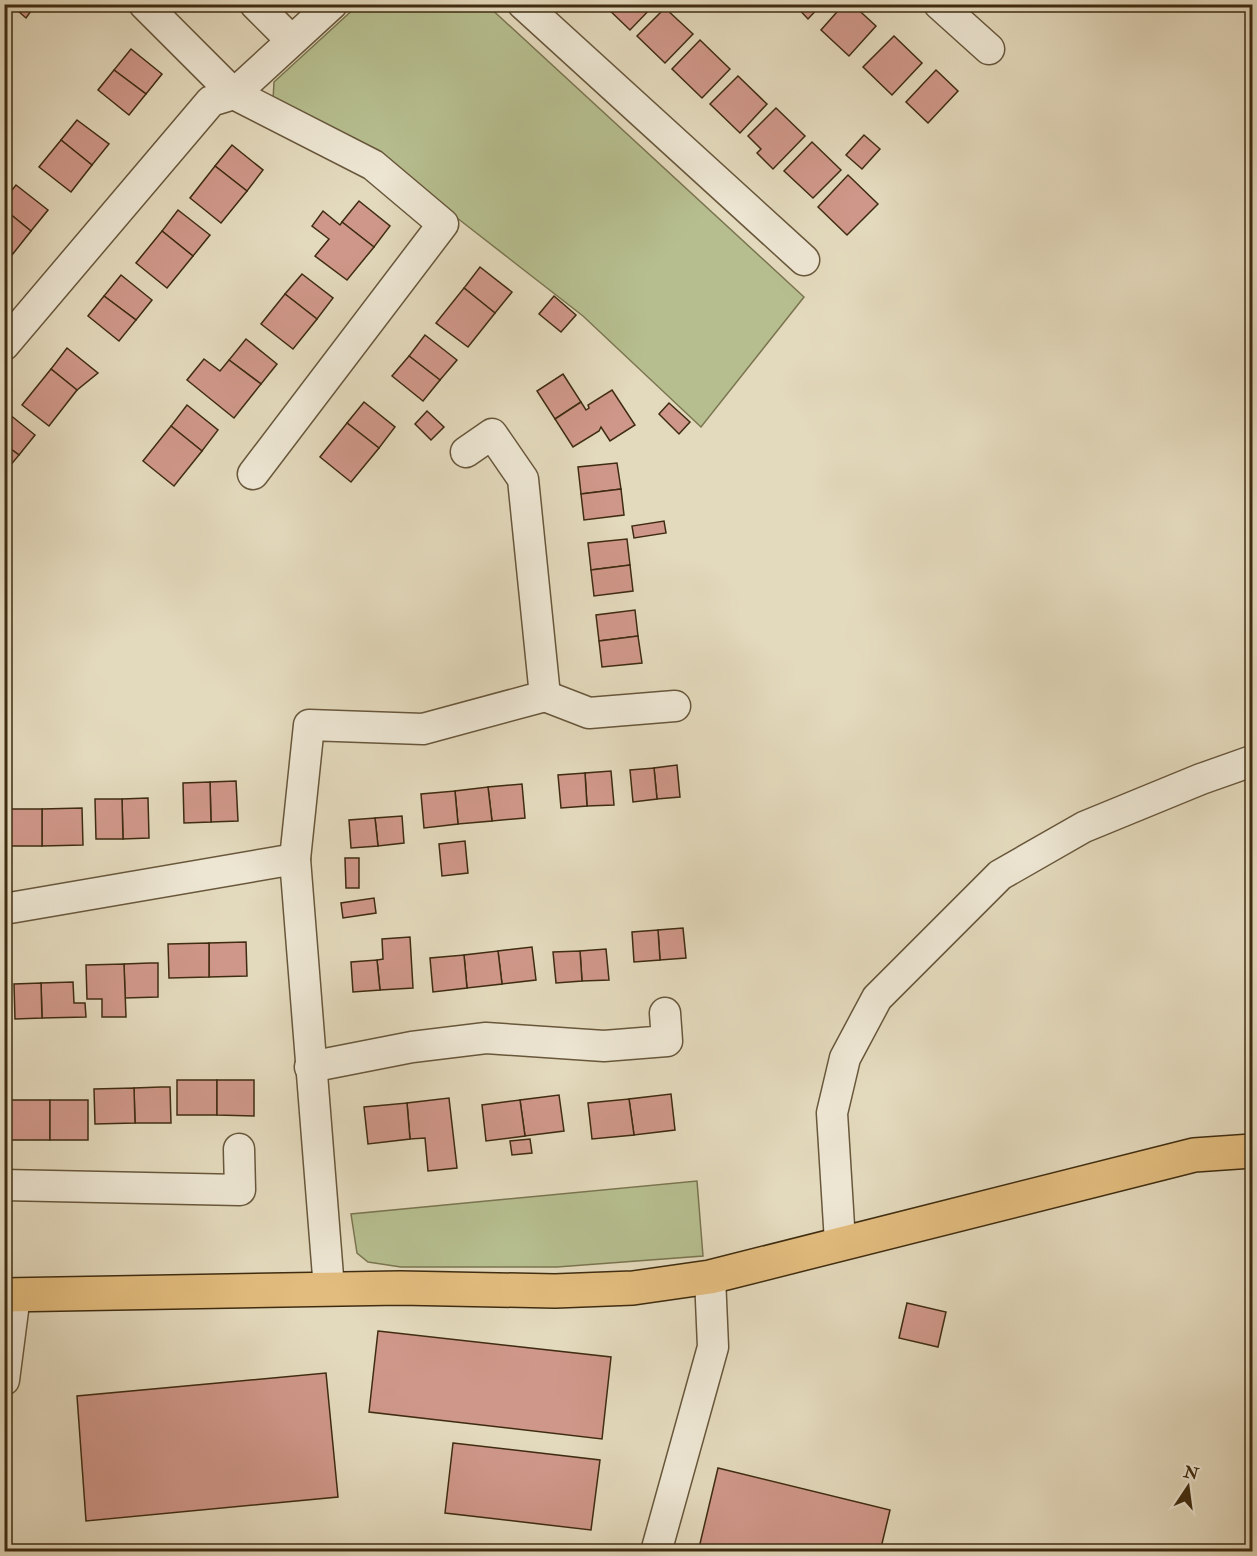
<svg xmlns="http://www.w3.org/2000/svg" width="1257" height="1556" font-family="'IM FELL Double Pica',serif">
  <rect width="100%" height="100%" fill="#e3d9bc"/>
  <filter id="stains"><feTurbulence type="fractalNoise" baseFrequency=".00333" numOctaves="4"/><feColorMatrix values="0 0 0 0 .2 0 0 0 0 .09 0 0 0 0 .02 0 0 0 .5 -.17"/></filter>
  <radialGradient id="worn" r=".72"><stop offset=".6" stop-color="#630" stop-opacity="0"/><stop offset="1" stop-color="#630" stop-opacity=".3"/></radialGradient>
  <!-- green -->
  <g fill="#b6be8f" stroke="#7a7550" stroke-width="1.5">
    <path d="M 358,5 L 487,5 L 804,297 L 701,427 L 583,316 L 461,221 L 378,158 L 273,100 L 274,82 Z"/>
    <path d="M 697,1181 L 703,1256 L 557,1267 L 401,1267 L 368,1262 L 357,1253 L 351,1214 Z"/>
  </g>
  <!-- building -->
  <g fill="#cf9789" stroke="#3f2c10" stroke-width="1.5">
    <path d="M 10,4 L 36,4 L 26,18 Z"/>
    <path d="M 603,4 L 655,4 L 630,30 Z"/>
    <path d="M 794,4 L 822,4 L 808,19 Z"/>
    <path d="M 844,4 L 852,4 L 876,26 L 849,56 L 821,30 Z"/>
    <path d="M 665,8 L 693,34 L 665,63 L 637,36 Z"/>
    <path d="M 894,36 L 922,63 L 892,95 L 863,67 Z"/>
    <path d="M 700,40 L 730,69 L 702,98 L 672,69 Z"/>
    <path d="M 131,49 L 162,74 L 146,94 L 114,70 Z"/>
    <path d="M 114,70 L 146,94 L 129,115 L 98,90 Z"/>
    <path d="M 936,70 L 958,91 L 928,123 L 906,102 Z"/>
    <path d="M 738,76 L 767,104 L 740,133 L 710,104 Z"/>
    <path d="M 776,108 L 805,136 L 773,169 L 757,153 L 761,149 L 748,136 Z"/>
    <path d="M 77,120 L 109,144 L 92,165 L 61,140 Z"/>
    <path d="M 864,135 L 880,149 L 862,169 L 846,155 Z"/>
    <path d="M 61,140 L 92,165 L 71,192 L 39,167 Z"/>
    <path d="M 812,142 L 841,170 L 813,198 L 784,171 Z"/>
    <path d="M 232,145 L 263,170 L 247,191 L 215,166 Z"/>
    <path d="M 215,166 L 247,191 L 221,223 L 190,198 Z"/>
    <path d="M 848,175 L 878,204 L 847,235 L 818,207 Z"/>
    <path d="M 16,185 L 48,210 L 31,231 L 4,209 L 4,200 Z"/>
    <path d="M 359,201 L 390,226 L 374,247 L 342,222 Z"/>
    <path d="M 4,209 L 31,231 L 12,255 L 4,249 Z"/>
    <path d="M 178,210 L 210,235 L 193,256 L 162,231 Z"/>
    <path d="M 323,211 L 340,225 L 342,222 L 374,247 L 347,280 L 315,256 L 329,239 L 312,226 Z"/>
    <path d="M 162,231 L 193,256 L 167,288 L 136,263 Z"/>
    <path d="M 480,267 L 512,292 L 495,313 L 464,288 Z"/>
    <path d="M 302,274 L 333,298 L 317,319 L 285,294 Z"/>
    <path d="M 121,275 L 152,300 L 136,320 L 104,296 Z"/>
    <path d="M 464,288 L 495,313 L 468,347 L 436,323 Z"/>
    <path d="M 285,294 L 317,319 L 293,349 L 261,324 Z"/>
    <path d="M 104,296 L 136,320 L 119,341 L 88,316 Z"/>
    <path d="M 554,296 L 576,315 L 561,332 L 539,314 Z"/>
    <path d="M 425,335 L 457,360 L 440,380 L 409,356 Z"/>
    <path d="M 246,339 L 277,364 L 261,384 L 229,360 Z"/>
    <path d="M 67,348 L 98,373 L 77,390 L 51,369 Z"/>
    <path d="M 409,356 L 440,380 L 423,401 L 392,376 Z"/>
    <path d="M 204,359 L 220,371 L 229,360 L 261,384 L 234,418 L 187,380 Z"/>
    <path d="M 51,369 L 77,390 L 49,426 L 22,405 Z"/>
    <path d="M 563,374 L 581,402 L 555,419 L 537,391 Z"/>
    <path d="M 612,390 L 635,425 L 610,441 L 601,427 L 599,431 L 573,447 L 555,419 L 581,402 L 586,410 L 589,408 L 588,405 Z"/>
    <path d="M 364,402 L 395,427 L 379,448 L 347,423 Z"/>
    <path d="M 669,403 L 690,422 L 679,434 L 659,414 Z"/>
    <path d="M 187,405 L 218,430 L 202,451 L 171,426 Z"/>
    <path d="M 4,410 L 35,435 L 19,455 L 4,444 Z"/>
    <path d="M 427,411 L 444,427 L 431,440 L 415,424 Z"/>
    <path d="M 347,423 L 379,448 L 351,482 L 320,457 Z"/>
    <path d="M 171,426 L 202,451 L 174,486 L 143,461 Z"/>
    <path d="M 4,444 L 19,455 L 4,473 Z"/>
    <path d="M 617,463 L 621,489 L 581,494 L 578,467 Z"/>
    <path d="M 621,489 L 624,515 L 584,520 L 581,494 Z"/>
    <path d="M 664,521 L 666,533 L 634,538 L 632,526 Z"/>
    <path d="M 627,539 L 630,565 L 591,570 L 588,543 Z"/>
    <path d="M 630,565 L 633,591 L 594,596 L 591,570 Z"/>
    <path d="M 635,610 L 638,636 L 599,641 L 596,615 Z"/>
    <path d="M 638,636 L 642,663 L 602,667 L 599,641 Z"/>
    <path d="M 677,765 L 680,797 L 657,799 L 654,768 Z"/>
    <path d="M 654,768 L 657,799 L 633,802 L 630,770 Z"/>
    <path d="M 611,771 L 614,805 L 587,806 L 585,773 Z"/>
    <path d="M 585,773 L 587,806 L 561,808 L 558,775 Z"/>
    <path d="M 236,781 L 238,821 L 211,822 L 210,782 Z"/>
    <path d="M 210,782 L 211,822 L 184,823 L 183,783 Z"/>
    <path d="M 522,784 L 525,818 L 492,821 L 488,787 Z"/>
    <path d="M 488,787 L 492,821 L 458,824 L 455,791 Z"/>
    <path d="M 455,791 L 458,824 L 424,828 L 421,794 Z"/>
    <path d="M 148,798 L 149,838 L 123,839 L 122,799 Z"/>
    <path d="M 95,799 L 122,799 L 123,839 L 96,839 Z"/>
    <path d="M 82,808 L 83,845 L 42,846 L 42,809 Z"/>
    <rect x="4" y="809" width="38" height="37"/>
    <path d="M 402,816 L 404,843 L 378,846 L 375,818 Z"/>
    <path d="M 375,818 L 378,846 L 351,848 L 349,820 Z"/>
    <path d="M 465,841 L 468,873 L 442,876 L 439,844 Z"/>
    <path d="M 345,858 L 359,858 L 359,888 L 346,888 Z"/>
    <path d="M 374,898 L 376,913 L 343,918 L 341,903 Z"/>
    <path d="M 683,928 L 686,958 L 660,960 L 658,930 Z"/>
    <path d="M 658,930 L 660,960 L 634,962 L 632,932 Z"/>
    <path d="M 410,937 L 413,988 L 380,990 L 377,960 L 383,959 L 382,939 Z"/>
    <path d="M 246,942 L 247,976 L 209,977 L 209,943 Z"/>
    <path d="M 209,943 L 209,977 L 169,978 L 168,944 Z"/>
    <path d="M 532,947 L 536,980 L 502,984 L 498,951 Z"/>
    <path d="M 606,949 L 609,980 L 582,981 L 580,951 Z"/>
    <path d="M 498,951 L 502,984 L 467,988 L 464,955 Z"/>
    <path d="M 580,951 L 582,981 L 556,983 L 553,952 Z"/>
    <path d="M 464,955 L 467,988 L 433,992 L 430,958 Z"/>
    <path d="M 377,960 L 380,990 L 353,992 L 351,962 Z"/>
    <path d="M 150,963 L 158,963 L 158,997 L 125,998 L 124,964 Z"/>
    <path d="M 124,964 L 126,1017 L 102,1017 L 102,999 L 87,999 L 86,965 Z"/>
    <path d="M 73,982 L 74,1003 L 85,1003 L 86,1017 L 42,1018 L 41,983 Z"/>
    <path d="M 41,983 L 42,1018 L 15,1019 L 14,984 Z"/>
    <rect x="177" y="1080" width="40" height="35"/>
    <path d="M 217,1080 L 254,1080 L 254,1116 L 217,1115 Z"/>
    <path d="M 161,1087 L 170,1087 L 171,1123 L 135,1123 L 134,1088 Z"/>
    <path d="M 134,1088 L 135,1123 L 95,1124 L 94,1089 Z"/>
    <path d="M 671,1094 L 675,1130 L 634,1135 L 629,1099 Z"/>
    <path d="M 559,1095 L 564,1131 L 525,1136 L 520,1100 Z"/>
    <path d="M 449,1098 L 457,1168 L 428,1171 L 425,1138 L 410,1139 L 407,1103 Z"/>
    <path d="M 629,1099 L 634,1135 L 592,1139 L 588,1103 Z"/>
    <rect x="11" y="1100" width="39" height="40"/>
    <rect x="50" y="1100" width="38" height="40"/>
    <path d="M 520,1100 L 525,1136 L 486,1141 L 482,1105 Z"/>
    <path d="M 407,1103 L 410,1139 L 368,1144 L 364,1107 Z"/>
    <path d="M 530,1139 L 532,1153 L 512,1155 L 510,1141 Z"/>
    <path d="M 907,1303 L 946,1312 L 938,1347 L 899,1338 Z"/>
    <path d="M 378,1331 L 611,1357 L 602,1439 L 369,1412 Z"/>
    <path d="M 326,1373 L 338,1497 L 86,1521 L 77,1396 Z"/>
    <path d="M 453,1443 L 600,1460 L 591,1530 L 445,1513 Z"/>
    <path d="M 718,1468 L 890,1510 L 880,1552 L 698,1552 Z"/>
  </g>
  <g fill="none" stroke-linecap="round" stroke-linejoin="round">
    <!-- minor casing -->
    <g stroke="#68573b" stroke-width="33">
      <g id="minor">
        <path d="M 144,4 L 234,94 L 373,165 L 443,224 L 253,474"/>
        <path d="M 255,4 L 291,40"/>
        <path d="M 523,4 L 804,260"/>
        <path d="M 939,4 L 989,49"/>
        <path d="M 4,345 L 211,101 L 234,94 L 332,4"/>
        <path d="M 545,696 L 589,713 L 675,706"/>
        <path d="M 4,909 L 295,859"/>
        <path d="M 310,1067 L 412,1047 L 486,1038 L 604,1046 L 667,1041 L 665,1013"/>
        <path d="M 4,1185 L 240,1190 L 239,1149"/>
        <path d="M 840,1242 L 832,1113 L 845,1058 L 877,998 L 1000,875 L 1084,827 L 1201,779 L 1252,761"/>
        <path d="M 329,1289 L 295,859 L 309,725 L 423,729 L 545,696 L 523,479 L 492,434 L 466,452"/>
        <path d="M 4,1380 L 15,1295"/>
        <path d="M 656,1552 L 713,1347 L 710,1277"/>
      </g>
    </g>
    <!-- major casing -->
    <g stroke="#3f2c10" stroke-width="36">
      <path id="major" d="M 4,1295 L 400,1288 L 555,1291 L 633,1288 L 710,1277 L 1194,1155 L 1252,1151"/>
    </g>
    <!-- minor -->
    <use href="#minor" stroke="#ede6d3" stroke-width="30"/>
    <!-- major -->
    <use href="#major" stroke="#e2bc7e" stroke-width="33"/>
  </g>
  <!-- margin -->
  <rect width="1257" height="1556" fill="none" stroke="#e3d9bc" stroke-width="24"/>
  <rect x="6" y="6" width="1245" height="1544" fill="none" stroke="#3f2c10" stroke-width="3"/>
  <rect x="12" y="12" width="1233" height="1532" fill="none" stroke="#3f2c10" stroke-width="1.5"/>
  <!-- north arrow -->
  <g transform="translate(1188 1487) rotate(13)" stroke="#ede6d3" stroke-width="4.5" paint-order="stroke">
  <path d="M0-4.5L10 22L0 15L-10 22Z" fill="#3f2c10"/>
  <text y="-9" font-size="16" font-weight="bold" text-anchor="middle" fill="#3f2c10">N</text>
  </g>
  <rect width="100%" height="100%" filter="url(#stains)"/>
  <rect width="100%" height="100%" fill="url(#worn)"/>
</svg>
